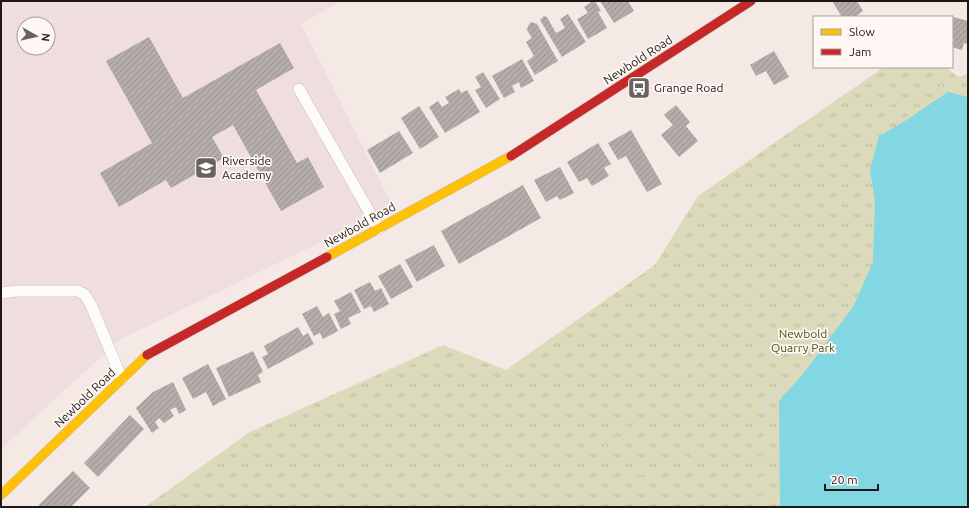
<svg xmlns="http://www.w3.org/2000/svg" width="969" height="508" font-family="Ubuntu,sans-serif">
  <defs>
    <pattern id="park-tufts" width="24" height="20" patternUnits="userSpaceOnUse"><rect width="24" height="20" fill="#dbdabb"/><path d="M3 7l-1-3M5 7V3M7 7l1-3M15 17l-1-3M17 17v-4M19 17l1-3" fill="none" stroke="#bcbaa0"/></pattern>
    <pattern id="building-hatch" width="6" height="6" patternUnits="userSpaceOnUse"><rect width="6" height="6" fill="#b4aca8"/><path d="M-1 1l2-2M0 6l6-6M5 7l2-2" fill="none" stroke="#9a9390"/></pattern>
  </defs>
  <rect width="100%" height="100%" fill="#f4e9e4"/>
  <!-- education -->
  <path fill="#efdddf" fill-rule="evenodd" d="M 1,1 L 341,1 L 301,24 L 393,207 L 119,340 L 1,449 ZM 24,24 L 48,24 L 48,48 L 24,48 Z"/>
  <!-- park -->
  <path fill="url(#park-tufts)" d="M 884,67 L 946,67 L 958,77 L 968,74 L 968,507 L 145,507 L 250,432 L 443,345 L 506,370 L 655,265 L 698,196 Z"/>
  <!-- water -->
  <path fill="#82d7e3" d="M 948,92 L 968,97 L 968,507 L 778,507 L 780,504 L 779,401 L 803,374 L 853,307 L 873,262 L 875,201 L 870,170 L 879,136 L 905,121 Z"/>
  <!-- building -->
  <g fill="url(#building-hatch)">
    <path d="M 593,1 L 595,1 L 601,11 L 598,12 L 607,28 L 588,39 L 577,19 L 588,13 L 584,7 Z"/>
    <path d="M 600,1 L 628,1 L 634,11 L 614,23 Z"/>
    <path d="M 832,1 L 857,1 L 863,11 L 855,17 L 842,17 Z"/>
    <path d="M 568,14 L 586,42 L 562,57 L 540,20 L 544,16 L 547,17 L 556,33 L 565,28 L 560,19 Z"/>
    <path d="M 954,17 L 968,21 L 968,44 L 964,43 L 962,50 L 952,47 L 954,39 L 952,39 L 952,25 Z"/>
    <path d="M 531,22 L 537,24 L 558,61 L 535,75 L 527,61 L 534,56 L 526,42 L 532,38 L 527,30 L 528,26 Z"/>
    <path d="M 149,37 L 183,98 L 280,43 L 294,68 L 256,90 L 297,163 L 308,157 L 324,187 L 281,211 L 233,125 L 212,137 L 224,158 L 171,188 L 166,180 L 119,207 L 100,173 L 152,143 L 106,61 Z"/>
    <path d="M 774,51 L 789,77 L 774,85 L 766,71 L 756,76 L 750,65 Z"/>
    <path d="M 522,59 L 534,81 L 521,88 L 519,82 L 512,86 L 515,92 L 504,98 L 492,76 Z"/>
    <path d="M 483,72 L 500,99 L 486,108 L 475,90 L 481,87 L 475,77 Z"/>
    <path d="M 459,89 L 461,93 L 467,90 L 480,112 L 445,133 L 429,107 L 438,101 L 442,107 L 449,103 L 445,97 Z"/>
    <path d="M 676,105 L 690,122 L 686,126 L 698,141 L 679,157 L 661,135 L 673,125 L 664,115 Z"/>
    <path d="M 419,106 L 439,137 L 420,149 L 401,118 Z"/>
    <path d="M 631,130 L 662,184 L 647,192 L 626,156 L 618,160 L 608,143 Z"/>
    <path d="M 399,131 L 413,153 L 380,173 L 367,150 Z"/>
    <path d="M 598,143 L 611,164 L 604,168 L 609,176 L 592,186 L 587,178 L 579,182 L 567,162 Z"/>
    <path d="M 560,167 L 574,193 L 560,200 L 557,196 L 546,202 L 534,180 Z"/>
    <path d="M 523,185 L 541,218 L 459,264 L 441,231 Z"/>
    <path d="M 434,245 L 445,266 L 417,282 L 405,260 Z"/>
    <path d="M 400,264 L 413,287 L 391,299 L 378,276 Z"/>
    <path d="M 370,282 L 375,291 L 381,288 L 389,304 L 374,312 L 371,306 L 364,309 L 354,290 Z"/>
    <path d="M 351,292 L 361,312 L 348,318 L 351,324 L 341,329 L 334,314 L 340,311 L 334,301 Z"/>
    <path d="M 317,306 L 323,317 L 329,313 L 338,331 L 323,339 L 320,333 L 314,336 L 302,314 Z"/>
    <path d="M 298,327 L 303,336 L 308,333 L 314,344 L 268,369 L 262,357 L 268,354 L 264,346 Z"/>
    <path d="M 253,351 L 263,372 L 258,375 L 261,382 L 229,397 L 216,368 Z"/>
    <path d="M 208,364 L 226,399 L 213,406 L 206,392 L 193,399 L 182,378 Z"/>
    <path d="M 173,382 L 186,410 L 179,414 L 176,407 L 170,410 L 174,416 L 164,423 L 159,418 L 155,422 L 159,428 L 152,433 L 136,408 L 153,392 Z"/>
    <path d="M 130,415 L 144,429 L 98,477 L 84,463 Z"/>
    <path d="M 73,471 L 90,488 L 71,507 L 37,507 Z"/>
  </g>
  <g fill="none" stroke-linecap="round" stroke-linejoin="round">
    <!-- lane casing -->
    <g stroke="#c6beba" stroke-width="12">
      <g id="lane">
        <path d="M 299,89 L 379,229"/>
        <path d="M 1,293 L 17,291 L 78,291 L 85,295 L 91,305 L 122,379"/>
      </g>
    </g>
    <!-- slow casing -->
    <g stroke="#c6beba" stroke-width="10">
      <g id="slow">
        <path d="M 327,257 L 511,156"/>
        <path d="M 1,495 L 147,355"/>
      </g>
    </g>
    <!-- jam casing -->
    <g stroke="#c6beba" stroke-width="10">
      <g id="jam">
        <path d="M 511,156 L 751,1"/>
        <path d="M 147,355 L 327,257"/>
      </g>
    </g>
    <!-- path -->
    <g stroke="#d9d6d5" stroke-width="2.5" stroke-dasharray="2 3" stroke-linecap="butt">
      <path d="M 588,472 L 609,442 L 633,422 L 663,407 L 679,388 L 692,364 L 703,355"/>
      <path d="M 430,507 L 463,470 L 553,458 L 588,472 L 645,474 L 689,457 L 704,440 L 708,402 L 703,355 L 793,260 L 788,207 L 812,181 L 823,166 L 820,127 L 830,122 L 858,118 L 962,77 L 968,76"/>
      <path d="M 763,507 L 762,454 L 767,401 L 810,355 L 831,315 L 854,261 L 850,225 L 845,195 L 843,159 L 858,118"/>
    </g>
    <!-- lane -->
    <use href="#lane" stroke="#fdfcfb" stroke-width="11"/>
    <!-- slow -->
    <use href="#slow" stroke="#ffc107" stroke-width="9"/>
    <!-- jam -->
    <use href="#jam" stroke="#c62828" stroke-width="9"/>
  </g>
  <!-- icons -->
  <defs>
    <g id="bus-square" transform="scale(1.15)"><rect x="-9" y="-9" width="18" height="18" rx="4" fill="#6a625d" stroke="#fef7f3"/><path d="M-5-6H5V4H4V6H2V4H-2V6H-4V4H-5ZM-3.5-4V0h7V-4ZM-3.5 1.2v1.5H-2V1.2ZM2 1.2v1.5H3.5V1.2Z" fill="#fff"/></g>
    <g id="school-square" transform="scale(1.15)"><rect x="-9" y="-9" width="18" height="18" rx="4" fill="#6a625d" stroke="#fef7f3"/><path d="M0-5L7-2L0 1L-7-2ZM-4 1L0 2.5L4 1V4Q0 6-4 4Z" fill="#fff"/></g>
  </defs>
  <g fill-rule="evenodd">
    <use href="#bus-square" x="639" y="88"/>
    <use href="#school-square" x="206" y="168"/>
  </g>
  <g text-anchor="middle" stroke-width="3.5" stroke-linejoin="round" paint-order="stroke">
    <!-- street labels -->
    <g font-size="12" fill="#1f1915" stroke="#fef7f3">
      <text transform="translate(638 60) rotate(-33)" y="4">Newbold Road</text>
      <text transform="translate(360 225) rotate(-29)" y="4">Newbold Road</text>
      <text transform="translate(85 398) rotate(-44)" y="4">Newbold Road</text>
    </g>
    <!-- poi labels -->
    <g font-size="12" fill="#1f1915" stroke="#fef7f3" text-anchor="start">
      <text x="654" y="92">Grange Road</text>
      <text x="222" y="165">Riverside<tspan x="222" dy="14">Academy</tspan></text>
    </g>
    <!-- park labels -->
    <g font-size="12" fill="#4c5211" stroke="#fef7f3">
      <text x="803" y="338">Newbold<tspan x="803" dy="14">Quarry Park</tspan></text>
    </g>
  </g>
  <!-- border -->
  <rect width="969" height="508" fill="none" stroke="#1f1915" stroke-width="4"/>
  <!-- legend -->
  <rect x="813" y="16" width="140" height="52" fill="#fef7f3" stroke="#a59e9a"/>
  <rect x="821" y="29" width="20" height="6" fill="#ffc107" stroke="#a59e9a"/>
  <text x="849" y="36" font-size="12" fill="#1f1915">Slow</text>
  <rect x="821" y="49" width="20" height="6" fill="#c62828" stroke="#a59e9a"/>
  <text x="849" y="56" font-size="12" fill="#1f1915">Jam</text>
  <!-- north arrow -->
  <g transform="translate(36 36) rotate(98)"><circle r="19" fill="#fef7f3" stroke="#a59e9a"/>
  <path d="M0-3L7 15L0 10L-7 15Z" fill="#6a625d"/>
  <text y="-6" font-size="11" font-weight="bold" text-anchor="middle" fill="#1f1915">N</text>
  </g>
  <!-- scale -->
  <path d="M825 484v6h53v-6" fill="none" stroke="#1f1915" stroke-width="2"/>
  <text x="831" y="484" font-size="12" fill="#1f1915" stroke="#fef7f3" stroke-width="3" paint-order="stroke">20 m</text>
</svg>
